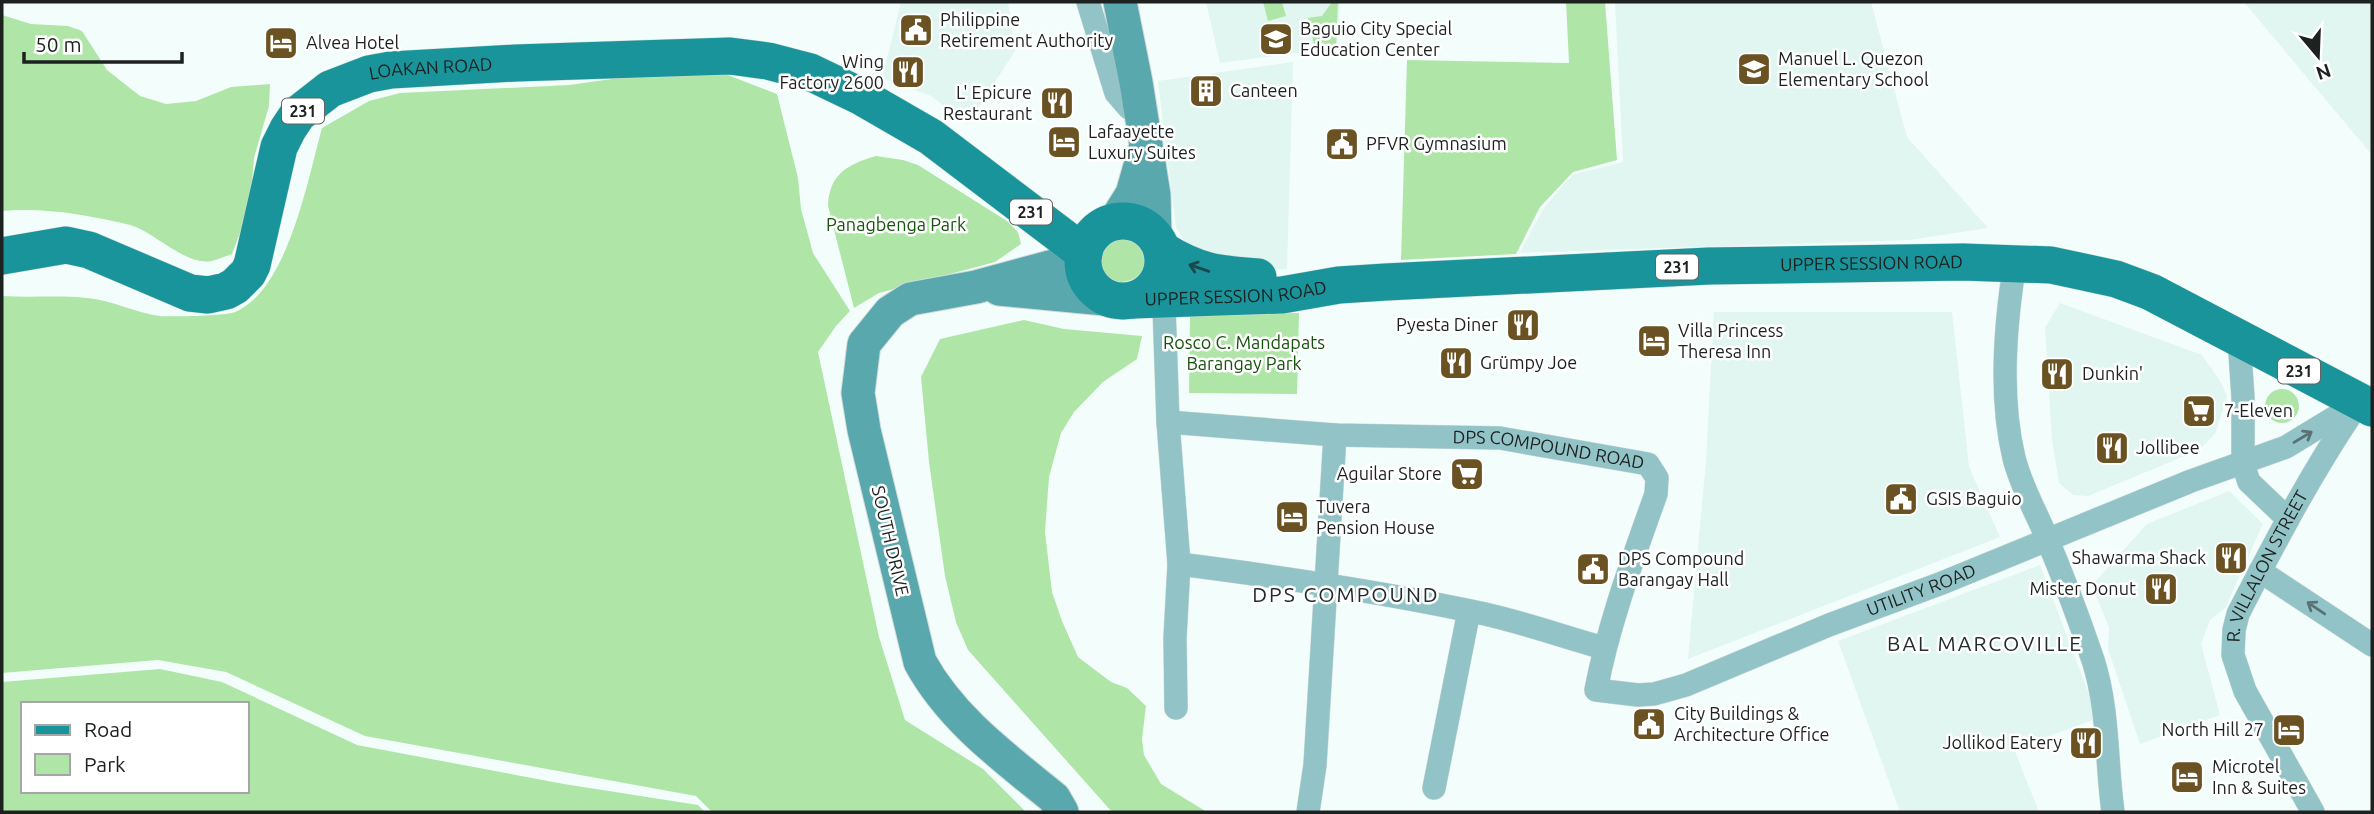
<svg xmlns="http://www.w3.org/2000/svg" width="2374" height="814" font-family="Ubuntu,sans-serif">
  <rect width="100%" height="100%" fill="#f3fefc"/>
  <!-- built -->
  <g fill="#e1f5f1">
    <path d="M 901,2 L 1008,2 L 1015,51 L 968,124 L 931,96 L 882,78 Z"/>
    <path d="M 1206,2 L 1340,2 L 1337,48 L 1220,63 Z"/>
    <path d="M 1615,2 L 1871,2 L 1907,137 L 1988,228 L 1909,240 L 1520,253 L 1543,209 L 1572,175 L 1623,162 Z"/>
    <path d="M 2244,2 L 2372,2 L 2372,155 Z"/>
    <path d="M 1293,62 L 1287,269 L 1256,271 L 1195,248 L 1184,240 L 1176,228 L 1158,81 Z"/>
    <path d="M 2060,303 L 2202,355 L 2222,384 L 2227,397 L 2215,434 L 2202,447 L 2187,455 L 2088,496 L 2073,495 L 2059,483 L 2052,440 L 2045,328 Z"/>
    <path d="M 1714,312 L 1952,312 L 1969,467 L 2000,537 L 1688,659 L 1706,460 Z"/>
    <path d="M 2229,491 L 2263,524 L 2225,608 L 2210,620 L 2201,644 L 2220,715 L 2140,744 L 2108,649 L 2109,628 L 2092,585 L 2147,524 Z"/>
    <path d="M 2040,565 L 2098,718 L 2014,749 L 2039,812 L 1900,812 L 1838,641 Z"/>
  </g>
  <!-- green -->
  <g fill="#afe6a7" fill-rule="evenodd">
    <path d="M 1263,2 L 1282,2 L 1286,16 L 1268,21 Z"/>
    <path d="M 1332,2 L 1338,2 L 1336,47 L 1315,49 L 1308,18 L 1322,16 Z"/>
    <path d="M 1566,2 L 1605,2 L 1617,160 L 1573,172 L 1540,207 L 1516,254 L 1401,260 L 1407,60 L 1569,63 Z"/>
    <path d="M 2,15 L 31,24 L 68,26 L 82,31 L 107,70 L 140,96 L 166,104 L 196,101 L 231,87 L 270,84 L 269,106 L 254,158 L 250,206 L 232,254 C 226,256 219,259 212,261 C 185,266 155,232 130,225 C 89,215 43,207 2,211 Z"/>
    <path d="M 704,66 L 777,94 L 798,178 L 801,209 L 813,253 L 850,311 L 836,326 L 818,352 L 879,637 L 905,720 L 983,769 L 1026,812 L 712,812 L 696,796 L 365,736 L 226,672 L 158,660 L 2,673 L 2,296 C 30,298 59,295 87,298 C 112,300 136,313 160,316 C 171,317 226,316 235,312 C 288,290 308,178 322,128 L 369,101 L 400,93 L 569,85 Z"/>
    <path d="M 876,156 L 903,160 L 918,165 L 1007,221 L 1018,232 L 1021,244 L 995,262 L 879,293 L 854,308 L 828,206 C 829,174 848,164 876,156 Z"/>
    <circle cx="1121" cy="256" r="26"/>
    <path d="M 1299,313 L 1297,394 L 1189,393 L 1190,315 Z"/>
    <path d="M 1024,320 L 1064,329 L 1142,336 L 1137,359 L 1103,382 L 1074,412 L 1061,433 L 1049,477 L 1045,532 L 1052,592 L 1062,621 L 1078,657 L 1111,682 L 1127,688 L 1146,706 L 1142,739 L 1144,755 L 1161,784 L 1207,812 L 1112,812 L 968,650 L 956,622 L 945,576 L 929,462 L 921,377 L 940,339 Z"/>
    <circle cx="2282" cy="406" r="17"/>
    <path d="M 160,669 L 222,682 L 357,745 L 564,784 L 698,805 L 705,812 L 2,812 L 2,682 ZM 23,704 L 247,704 L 247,791 L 23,791 Z"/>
  </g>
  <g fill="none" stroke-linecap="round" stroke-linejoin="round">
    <!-- street casing -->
    <g stroke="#d1dbd9" stroke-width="24">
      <g id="street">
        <path d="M 1088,2 L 1116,93 L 1129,108 L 1140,112"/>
        <path d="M 2015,263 C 2005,325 1999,396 2014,458 C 2021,486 2035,510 2046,536 C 2063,576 2079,619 2093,660 C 2109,710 2106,761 2113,812"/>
        <path d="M 1160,278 L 1164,306 L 1168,422 L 1179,564 L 1175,638 L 1176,708"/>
        <path d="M 2239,338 L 2243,398 L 2243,464 L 2249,482 L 2288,519"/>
        <path id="s1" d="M 1168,422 L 1335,435 L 1500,438 L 1648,464 L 1657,478 L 1656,494 C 1633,559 1609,622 1596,690 L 1638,695 L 1654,694 L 1686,685 L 1829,625 L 1942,583 L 2191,481 L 2286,447 L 2360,402"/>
        <path d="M 1179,564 C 1282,577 1384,592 1485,614 C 1525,623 1564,637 1604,648"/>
        <path d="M 2260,571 L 2372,645"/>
        <path d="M 1434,788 L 1469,611"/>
        <path d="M 1308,812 L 1315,765 L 1335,435"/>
        <path id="s2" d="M 2313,812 L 2245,691 L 2233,655 L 2234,630 L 2238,614 C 2274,544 2310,475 2354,410"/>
      </g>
    </g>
    <!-- secondary casing -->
    <g stroke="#d1dbd9" stroke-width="35">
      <g id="secondary">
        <path d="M 1120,2 L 1136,82 L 1154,195 L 1155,236"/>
        <path d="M 1115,221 L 1132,194 L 1144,152"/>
        <path d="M 999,289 L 1115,300"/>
        <path d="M 1062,812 L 1054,798 C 1005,758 951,719 920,662 L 864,430 L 858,393 L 864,344 L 890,312 L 910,299 L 976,287 L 1083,258"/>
      </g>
    </g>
    <!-- primary casing -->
    <g stroke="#d1dbd9" stroke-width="38">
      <g id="primary">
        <circle cx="1123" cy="261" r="40"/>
        <path d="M 1162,250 C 1198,272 1216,274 1258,277"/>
        <path id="s3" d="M 2,256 L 66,245 L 89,250 L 190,293 L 208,295 L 226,291 L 235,286 L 248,273 L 252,265 L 279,147 L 288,129 L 298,114 L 330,89 L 369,74 L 391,70 L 516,63 L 730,56 L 768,61 L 810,72 L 860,96 L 931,137 L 1084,253"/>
        <path id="s4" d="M 1133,300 L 1282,295 L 1339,285 L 1386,282 L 1709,266 L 1963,262 L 2051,265 L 2116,279 L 2151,292 L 2372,408"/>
      </g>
    </g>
    <!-- street -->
    <use href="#street" stroke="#92c4c7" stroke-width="23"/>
    <!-- secondary -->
    <use href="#secondary" stroke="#58a8ad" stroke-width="33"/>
    <!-- primary -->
    <use href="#primary" stroke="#19949a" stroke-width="37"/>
  </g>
  <!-- one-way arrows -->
  <defs><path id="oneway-shaft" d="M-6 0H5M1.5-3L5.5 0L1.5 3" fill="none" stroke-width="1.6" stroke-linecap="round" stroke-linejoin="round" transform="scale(1.75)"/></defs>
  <use stroke="#1c494b" href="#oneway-shaft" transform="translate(1199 268) rotate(-161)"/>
  <g stroke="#587274">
    <use href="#oneway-shaft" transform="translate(2303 437) rotate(-31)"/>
    <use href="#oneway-shaft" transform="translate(2316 608) rotate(-146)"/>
  </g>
  <!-- icons -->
  <defs>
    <g id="civic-square" transform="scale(1.75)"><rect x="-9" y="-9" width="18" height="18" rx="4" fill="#6a5223" stroke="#fff"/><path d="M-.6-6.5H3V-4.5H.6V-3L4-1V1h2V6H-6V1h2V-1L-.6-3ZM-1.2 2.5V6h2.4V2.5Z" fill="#fff"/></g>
    <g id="school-square" transform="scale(1.75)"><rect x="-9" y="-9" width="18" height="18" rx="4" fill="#6a5223" stroke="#fff"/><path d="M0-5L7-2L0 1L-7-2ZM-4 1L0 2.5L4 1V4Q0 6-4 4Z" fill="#fff"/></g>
    <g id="hotel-square" transform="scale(1.75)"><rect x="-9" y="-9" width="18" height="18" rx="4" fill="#6a5223" stroke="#fff"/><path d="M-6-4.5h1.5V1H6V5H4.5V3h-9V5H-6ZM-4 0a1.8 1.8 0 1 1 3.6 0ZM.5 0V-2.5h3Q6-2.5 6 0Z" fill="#fff"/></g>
    <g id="restaurant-square" transform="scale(1.75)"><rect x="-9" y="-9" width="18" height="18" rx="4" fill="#6a5223" stroke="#fff"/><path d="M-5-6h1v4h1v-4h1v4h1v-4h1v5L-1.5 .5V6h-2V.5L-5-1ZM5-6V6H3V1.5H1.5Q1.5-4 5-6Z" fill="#fff"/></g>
    <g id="building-square" transform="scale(1.75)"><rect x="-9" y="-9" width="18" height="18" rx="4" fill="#6a5223" stroke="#fff"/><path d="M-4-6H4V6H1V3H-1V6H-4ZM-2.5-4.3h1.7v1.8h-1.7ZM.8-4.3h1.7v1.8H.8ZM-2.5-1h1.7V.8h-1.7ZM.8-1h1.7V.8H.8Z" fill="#fff"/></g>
    <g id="supermarket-square" transform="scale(1.75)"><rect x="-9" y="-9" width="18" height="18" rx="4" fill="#6a5223" stroke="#fff"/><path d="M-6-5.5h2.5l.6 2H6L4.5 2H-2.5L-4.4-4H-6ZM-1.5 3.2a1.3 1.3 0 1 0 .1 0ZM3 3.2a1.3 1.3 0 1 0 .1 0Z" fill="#fff"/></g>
  </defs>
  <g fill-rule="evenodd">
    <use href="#civic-square" x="916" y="30"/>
    <use href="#school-square" x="1276" y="39"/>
    <use href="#hotel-square" x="281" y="43"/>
    <use href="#school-square" x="1754" y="69"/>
    <use href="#restaurant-square" x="908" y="72"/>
    <use href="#building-square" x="1206" y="91"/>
    <use href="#restaurant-square" x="1057" y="103"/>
    <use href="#hotel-square" x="1064" y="142"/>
    <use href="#civic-square" x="1342" y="144"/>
    <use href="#restaurant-square" x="1523" y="325"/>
    <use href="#hotel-square" x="1654" y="341"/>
    <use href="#restaurant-square" x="1456" y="363"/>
    <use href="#restaurant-square" x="2057" y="374"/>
    <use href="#supermarket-square" x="2199" y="411"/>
    <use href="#restaurant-square" x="2112" y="448"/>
    <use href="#supermarket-square" x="1467" y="474"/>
    <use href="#civic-square" x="1901" y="499"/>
    <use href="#hotel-square" x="1292" y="517"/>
    <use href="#restaurant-square" x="2231" y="558"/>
    <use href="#civic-square" x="1593" y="569"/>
    <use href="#restaurant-square" x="2161" y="589"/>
    <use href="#civic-square" x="1649" y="724"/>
    <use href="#hotel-square" x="2289" y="730"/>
    <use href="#restaurant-square" x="2086" y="743"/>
    <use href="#hotel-square" x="2187" y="777"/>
  </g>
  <g text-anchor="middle" stroke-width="5" stroke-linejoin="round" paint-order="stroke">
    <!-- shield labels -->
    <g fill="#fff" stroke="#616463" stroke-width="2">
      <rect x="282" y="98.5" width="42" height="25" rx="5"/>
      <rect x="1010" y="199.5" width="42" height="25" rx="5"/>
      <rect x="1656" y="254.5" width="42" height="25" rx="5"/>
      <rect x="2278" y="358.5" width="42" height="25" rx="5"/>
    </g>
    <g font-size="16" font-weight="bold" fill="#1d2120">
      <text x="303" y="117">231</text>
      <text x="1031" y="218">231</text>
      <text x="1677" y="273">231</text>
      <text x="2299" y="377">231</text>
    </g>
    <!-- poi labels -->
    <g font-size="18" fill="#1d2120" stroke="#fff" text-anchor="start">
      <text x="940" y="26">Philippine<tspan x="940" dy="21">Retirement Authority</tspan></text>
      <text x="1300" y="35">Baguio City Special<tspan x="1300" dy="21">Education Center</tspan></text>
      <text x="306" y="49">Alvea Hotel</text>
      <text x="1778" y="65">Manuel L. Quezon<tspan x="1778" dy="21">Elementary School</tspan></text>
      <text x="884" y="68" text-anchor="end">Wing<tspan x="884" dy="21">Factory 2600</tspan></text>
      <text x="1230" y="97">Canteen</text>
      <text x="1032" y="99" text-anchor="end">L' Epicure<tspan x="1032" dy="21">Restaurant</tspan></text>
      <text x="1088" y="138">Lafaayette<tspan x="1088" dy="21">Luxury Suites</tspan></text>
      <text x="1366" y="150">PFVR Gymnasium</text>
      <text x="1498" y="331" text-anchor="end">Pyesta Diner</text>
      <text x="1678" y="337">Villa Princess<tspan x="1678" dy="21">Theresa Inn</tspan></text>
      <text x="1480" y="369">Grümpy Joe</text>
      <text x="2082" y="380">Dunkin'</text>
      <text x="2224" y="417">7-Eleven</text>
      <text x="2136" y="454">Jollibee</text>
      <text x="1442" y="480" text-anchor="end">Aguilar Store</text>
      <text x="1926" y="505">GSIS Baguio</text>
      <text x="1316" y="513">Tuvera<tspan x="1316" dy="21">Pension House</tspan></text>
      <text x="2206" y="564" text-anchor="end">Shawarma Shack</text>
      <text x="1618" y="565">DPS Compound<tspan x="1618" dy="21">Barangay Hall</tspan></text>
      <text x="2136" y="595" text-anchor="end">Mister Donut</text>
      <text x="1674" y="720">City Buildings &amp;<tspan x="1674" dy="21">Architecture Office</tspan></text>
      <text x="2264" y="736" text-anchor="end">North Hill 27</text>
      <text x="2062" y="749" text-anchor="end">Jollikod Eatery</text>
      <text x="2212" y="773">Microtel<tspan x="2212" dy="21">Inn &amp; Suites</tspan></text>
    </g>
    <!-- street labels -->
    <g font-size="18" fill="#1d2120" stroke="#fff">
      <text dy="6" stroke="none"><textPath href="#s3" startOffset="576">LOAKAN ROAD</textPath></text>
      <text dy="6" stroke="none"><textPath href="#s4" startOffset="740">UPPER SESSION ROAD</textPath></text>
      <text dy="6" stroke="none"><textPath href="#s4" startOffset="103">UPPER SESSION ROAD</textPath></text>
      <text dy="6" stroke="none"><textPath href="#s1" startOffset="382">DPS COMPOUND ROAD</textPath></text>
      <text transform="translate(890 541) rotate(77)" y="6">SOUTH DRIVE</text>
      <text dy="6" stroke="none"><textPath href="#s2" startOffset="273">R. VILLALON STREET</textPath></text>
      <text dy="6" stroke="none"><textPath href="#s1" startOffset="1066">UTILITY ROAD</textPath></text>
    </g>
    <!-- park labels -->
    <g font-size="18" fill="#16530e" stroke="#fff">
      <text x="896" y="231">Panagbenga Park</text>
      <text x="1244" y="349">Rosco C. Mandapats<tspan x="1244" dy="21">Barangay Park</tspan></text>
    </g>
    <!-- quarter labels -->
    <g font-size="21" letter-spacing="2" fill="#242c2b" stroke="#fff">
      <text x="1346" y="602">DPS COMPOUND</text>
      <text x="1985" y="651">BAL MARCOVILLE</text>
    </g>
  </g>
  <!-- border -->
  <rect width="2374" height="814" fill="none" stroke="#1d2120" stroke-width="7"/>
  <!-- legend -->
  <rect x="21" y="702" width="228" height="91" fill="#ffffff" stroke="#a5a6a6" stroke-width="2"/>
  <rect x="35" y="725" width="35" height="10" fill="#19949a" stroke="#a5a6a6" stroke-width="2"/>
  <text x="84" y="737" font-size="21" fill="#1d2120">Road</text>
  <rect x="35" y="754" width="35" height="21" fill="#afe6a7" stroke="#a5a6a6" stroke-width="2"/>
  <text x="84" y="772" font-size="21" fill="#1d2120">Park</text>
  <!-- north arrow -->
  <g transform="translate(2318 56) rotate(161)" stroke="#ffffff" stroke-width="5" paint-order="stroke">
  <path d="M0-5L12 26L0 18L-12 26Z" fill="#1d2120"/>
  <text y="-10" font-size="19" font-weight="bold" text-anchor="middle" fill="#1d2120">N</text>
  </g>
  <!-- scale -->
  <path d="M24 52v10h158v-10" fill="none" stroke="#1d2120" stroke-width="3.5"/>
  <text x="35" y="52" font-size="21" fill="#1d2120" stroke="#ffffff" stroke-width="5" paint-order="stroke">50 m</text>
</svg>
